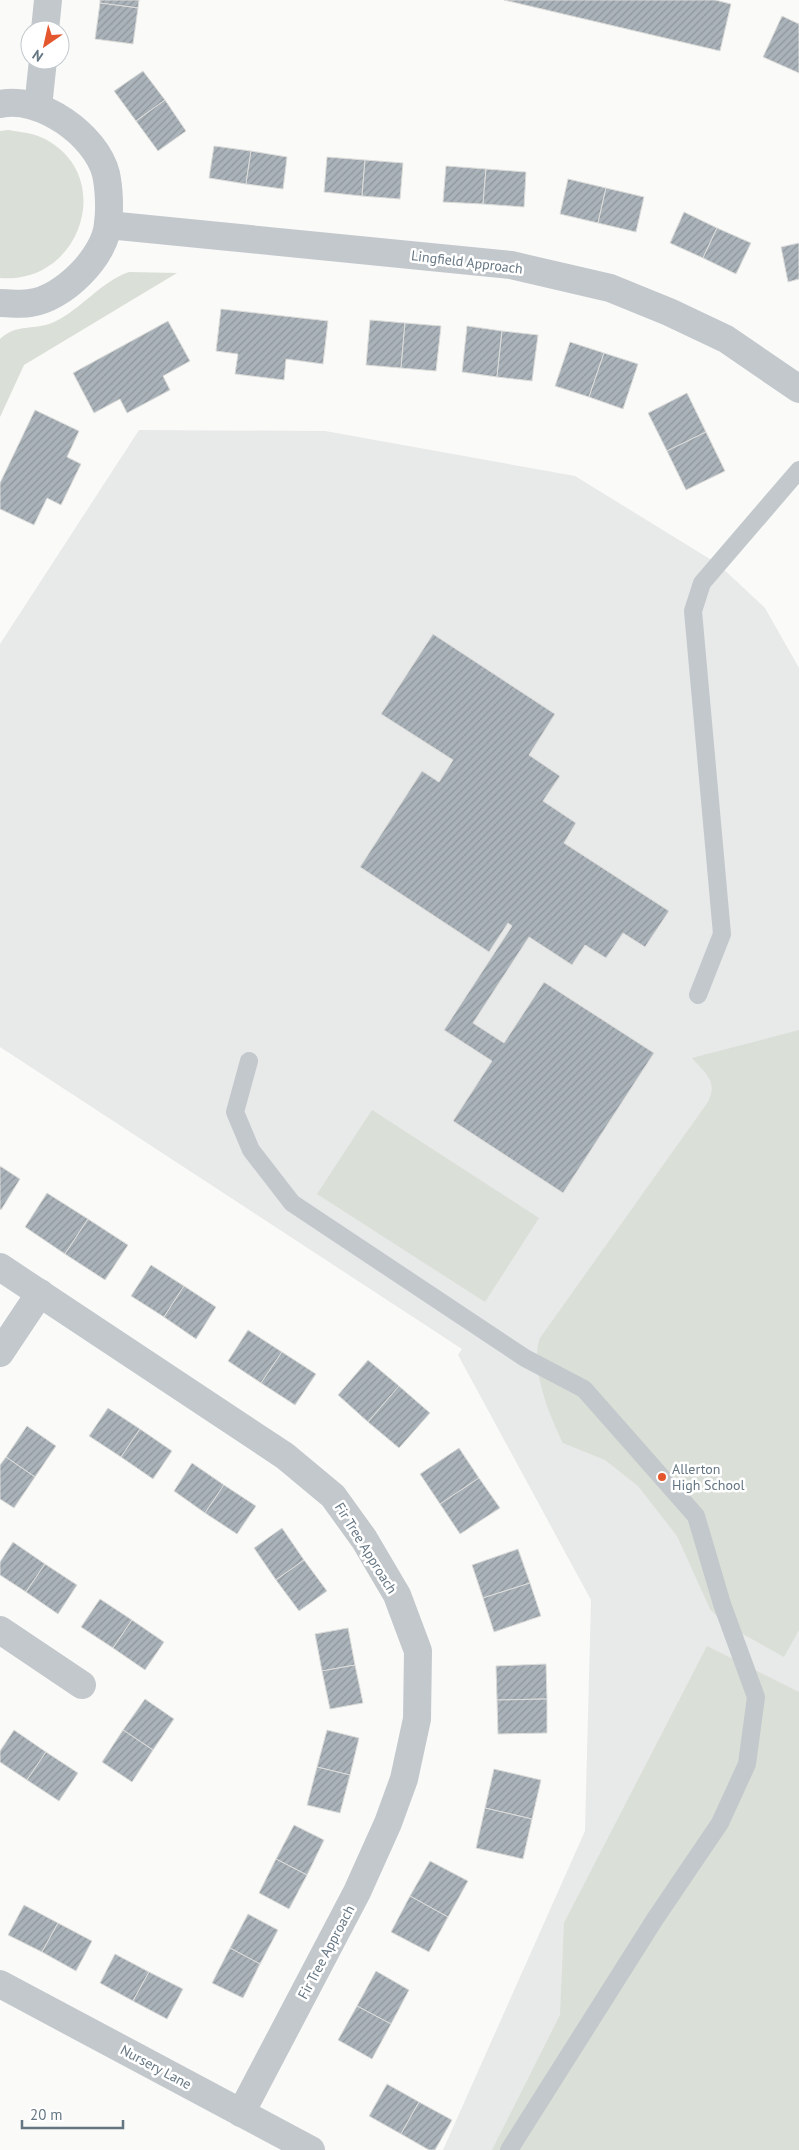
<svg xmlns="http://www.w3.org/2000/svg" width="799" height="2150" font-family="'PT Sans',sans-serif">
  <defs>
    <pattern id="building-hatch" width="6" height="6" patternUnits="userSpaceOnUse" patternTransform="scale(1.25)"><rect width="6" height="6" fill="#aab3b9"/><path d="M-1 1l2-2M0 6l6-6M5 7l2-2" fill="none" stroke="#8e969c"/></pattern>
  </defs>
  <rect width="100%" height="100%" fill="#fafaf8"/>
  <!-- built -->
  <path fill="#e8e9e9" d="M 139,430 L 325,431 L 575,476 L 718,564 L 765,608 L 799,668 L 799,2150 L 443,2150 L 585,1831 L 591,1600 L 458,1355 L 462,1349 L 0,1047 L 0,644 Z"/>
  <!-- green -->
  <g fill="#dadfd7">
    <path d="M 8,130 C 21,132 33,133 45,139 C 117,177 80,285 0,278 L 0,131 Z"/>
    <path d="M 129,272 L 177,273 L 24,365 L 0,417 L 0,339 C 17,323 34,331 54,322 C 82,309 100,282 129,272 Z"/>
    <path d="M 799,1030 L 799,1630 L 784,1657 L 723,1623 L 710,1609 L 677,1536 L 638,1486 L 605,1460 L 563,1443 C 550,1417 529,1366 540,1338 L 708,1102 C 718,1081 706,1074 692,1058 Z"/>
    <path d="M 372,1110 L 539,1218 L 485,1302 L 317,1194 Z"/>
    <path d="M 707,1646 L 799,1692 L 799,2150 L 492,2150 L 560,2015 L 564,1923 Z"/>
  </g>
  <!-- building -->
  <g fill="url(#building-hatch)" stroke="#dcdcda">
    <path d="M 100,0 L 139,0 L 138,8 L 100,3 Z"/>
    <path d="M 504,0 L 715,0 L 731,4 L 720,51 Z"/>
    <path d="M 100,3 L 138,8 L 133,44 L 95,39 Z"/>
    <path d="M 782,16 L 799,24 L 799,73 L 763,57 Z"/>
    <path d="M 143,71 L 165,100 L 136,121 L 114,91 Z"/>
    <path d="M 165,100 L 186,131 L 158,151 L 136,121 Z"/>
    <path d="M 214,146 L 251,151 L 246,184 L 209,178 Z"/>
    <path d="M 251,151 L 287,157 L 283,189 L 246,184 Z"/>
    <path d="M 327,157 L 365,160 L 362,196 L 324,192 Z"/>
    <path d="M 365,160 L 403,163 L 400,199 L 362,196 Z"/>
    <path d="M 446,166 L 486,169 L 483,204 L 443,202 Z"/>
    <path d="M 486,169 L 526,172 L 524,207 L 483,204 Z"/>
    <path d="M 568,179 L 606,188 L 598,223 L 560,214 Z"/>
    <path d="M 606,188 L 644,197 L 636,232 L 598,223 Z"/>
    <path d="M 684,212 L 717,228 L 703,258 L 670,243 Z"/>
    <path d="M 717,228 L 751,243 L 736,274 L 703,258 Z"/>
    <path d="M 799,243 L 799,279 L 788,282 L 781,247 Z"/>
    <path d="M 221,309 L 328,321 L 323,364 L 286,359 L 284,380 L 235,374 L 238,354 L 216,351 Z"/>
    <path d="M 370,320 L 405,323 L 401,368 L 366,365 Z"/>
    <path d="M 168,321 L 190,361 L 163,376 L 170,390 L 127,413 L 120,399 L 94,413 L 73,373 Z"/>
    <path d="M 405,323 L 441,326 L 436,371 L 401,368 Z"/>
    <path d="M 467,326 L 502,331 L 497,377 L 462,372 Z"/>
    <path d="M 502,331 L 538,335 L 532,381 L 497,377 Z"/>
    <path d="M 570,342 L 604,353 L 589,397 L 555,386 Z"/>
    <path d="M 604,353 L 638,364 L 623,409 L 589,397 Z"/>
    <path d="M 687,393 L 706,432 L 667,451 L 648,413 Z"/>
    <path d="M 35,410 L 79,431 L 67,457 L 81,464 L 61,505 L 47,498 L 34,525 L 0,509 L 0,483 Z"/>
    <path d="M 706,432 L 725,471 L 686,490 L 667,451 Z"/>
    <path d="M 433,634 L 555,714 L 529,755 L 560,776 L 543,801 L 576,823 L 564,843 L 669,911 L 645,947 L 623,933 L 606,958 L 585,945 L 572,965 L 529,937 L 473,1023 L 504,1043 L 544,982 L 654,1053 L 563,1193 L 453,1121 L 492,1061 L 444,1030 L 512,926 L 508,923 L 489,952 L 360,867 L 422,771 L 439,782 L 453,760 L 381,714 Z"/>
    <path d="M 0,1166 L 20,1179 L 1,1210 L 0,1209 Z"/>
    <path d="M 47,1193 L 88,1219 L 65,1254 L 25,1227 Z"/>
    <path d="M 88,1219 L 128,1245 L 105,1280 L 65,1254 Z"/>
    <path d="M 151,1265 L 184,1286 L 164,1317 L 131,1296 Z"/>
    <path d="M 184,1286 L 216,1307 L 196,1339 L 164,1317 Z"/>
    <path d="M 248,1330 L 282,1352 L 261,1383 L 228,1361 Z"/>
    <path d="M 282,1352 L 316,1374 L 295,1405 L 261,1383 Z"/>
    <path d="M 368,1360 L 399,1386 L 368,1422 L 338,1395 Z"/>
    <path d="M 399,1386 L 430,1413 L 399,1448 L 368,1422 Z"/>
    <path d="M 108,1408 L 140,1429 L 121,1457 L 89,1436 Z"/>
    <path d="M 27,1426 L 56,1446 L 35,1477 L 6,1457 Z"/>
    <path d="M 140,1429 L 172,1451 L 153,1479 L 121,1457 Z"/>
    <path d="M 459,1448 L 479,1478 L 440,1504 L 420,1474 Z"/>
    <path d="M 6,1457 L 35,1477 L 14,1508 L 0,1499 L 0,1465 Z"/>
    <path d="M 192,1463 L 224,1485 L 205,1513 L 174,1491 Z"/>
    <path d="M 479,1478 L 500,1508 L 460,1534 L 440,1504 Z"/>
    <path d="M 224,1485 L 256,1506 L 237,1534 L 205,1513 Z"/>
    <path d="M 282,1528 L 304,1560 L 276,1580 L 254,1548 Z"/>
    <path d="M 13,1542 L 45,1564 L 26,1592 L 0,1575 L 0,1562 Z"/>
    <path d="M 518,1549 L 530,1583 L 483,1598 L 472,1565 Z"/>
    <path d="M 304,1560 L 327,1591 L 299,1611 L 276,1580 Z"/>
    <path d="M 45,1564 L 77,1585 L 58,1614 L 26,1592 Z"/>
    <path d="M 530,1583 L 541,1616 L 494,1632 L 483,1598 Z"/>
    <path d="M 100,1599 L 132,1620 L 113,1648 L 81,1627 Z"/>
    <path d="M 132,1620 L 164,1642 L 145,1670 L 113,1648 Z"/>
    <path d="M 348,1628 L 355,1665 L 322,1671 L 315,1634 Z"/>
    <path d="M 546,1664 L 547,1699 L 497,1700 L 496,1666 Z"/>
    <path d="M 355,1665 L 363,1703 L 330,1709 L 322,1671 Z"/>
    <path d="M 145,1699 L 174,1719 L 153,1750 L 123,1730 Z"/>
    <path d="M 547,1699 L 547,1733 L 498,1734 L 497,1700 Z"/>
    <path d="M 14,1730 L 46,1752 L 27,1780 L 0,1762 L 0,1751 Z"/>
    <path d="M 123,1730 L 153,1750 L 132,1782 L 102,1762 Z"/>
    <path d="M 327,1730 L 359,1738 L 350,1775 L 317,1767 Z"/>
    <path d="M 46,1752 L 78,1773 L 59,1801 L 27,1780 Z"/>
    <path d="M 317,1767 L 350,1775 L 340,1813 L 307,1805 Z"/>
    <path d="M 494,1769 L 541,1780 L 532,1819 L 485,1808 Z"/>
    <path d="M 485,1808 L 532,1819 L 523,1859 L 476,1848 Z"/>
    <path d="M 294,1825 L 324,1840 L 307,1875 L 276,1859 Z"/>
    <path d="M 276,1859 L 307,1875 L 289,1909 L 259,1893 Z"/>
    <path d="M 430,1861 L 468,1881 L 448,1917 L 410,1896 Z"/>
    <path d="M 410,1896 L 448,1917 L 429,1952 L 391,1932 Z"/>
    <path d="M 24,1905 L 58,1923 L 42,1952 L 8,1935 Z"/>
    <path d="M 248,1914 L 278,1930 L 260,1964 L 230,1948 Z"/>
    <path d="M 58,1923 L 92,1941 L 76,1971 L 42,1952 Z"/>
    <path d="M 230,1948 L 260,1964 L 243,1998 L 212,1983 Z"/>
    <path d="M 115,1954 L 149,1972 L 133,2001 L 100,1983 Z"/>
    <path d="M 376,1971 L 409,1990 L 391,2024 L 357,2006 Z"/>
    <path d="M 149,1972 L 183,1989 L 167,2019 L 133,2001 Z"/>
    <path d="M 357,2006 L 391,2024 L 372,2059 L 338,2040 Z"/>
    <path d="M 387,2084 L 419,2102 L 401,2134 L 369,2116 Z"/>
    <path d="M 419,2102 L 452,2120 L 435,2150 L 429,2150 L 401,2134 Z"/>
  </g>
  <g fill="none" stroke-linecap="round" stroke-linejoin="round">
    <!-- service -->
    <g stroke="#c3c8cc" stroke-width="18">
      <path d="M 698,995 L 722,934 L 693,611 L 702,583 L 799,470"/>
      <path d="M 249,1061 L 235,1112 L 251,1150 L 292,1203 L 525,1358 L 584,1389 L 696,1516 L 722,1604 L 756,1697 L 747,1764 L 720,1823 L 655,1919 L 509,2150"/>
    </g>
    <!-- minor -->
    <g stroke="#c3c8cc" stroke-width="28">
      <path d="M 45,30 L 48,0"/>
      <path d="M 0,104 C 40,95 96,135 106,174 C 109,188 110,209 108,223 C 106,256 63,299 30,303 C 21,305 10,303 0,303"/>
      <path d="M 38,107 L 43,60"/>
      <path d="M 108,225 L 511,265 L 610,288 L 669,312 L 726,339 L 799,389"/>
      <path d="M 0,1267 L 285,1456 L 333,1496 L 364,1539 L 397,1595 L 418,1651 L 417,1719 L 404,1779 L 388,1823 L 357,1892 L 241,2113"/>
      <path d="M 0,1353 L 40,1293"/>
      <path d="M 0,1630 L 82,1685"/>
      <path d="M 0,1984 L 311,2150"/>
    </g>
  </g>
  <!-- markers -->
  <circle fill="#e4572e" stroke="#fff" stroke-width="2" cx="662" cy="1477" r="5"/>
  <g text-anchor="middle" stroke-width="5" stroke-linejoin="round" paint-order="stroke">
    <!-- street labels -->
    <g font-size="14" fill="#657683" stroke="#fff">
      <text transform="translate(467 262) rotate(7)" y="5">Lingfield Approach</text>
      <text transform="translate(366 1548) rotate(58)" y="5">Fir Tree Approach</text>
      <text transform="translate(326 1952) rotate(-62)" y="5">Fir Tree Approach</text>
      <text transform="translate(156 2067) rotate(28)" y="5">Nursery Lane</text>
    </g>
    <!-- poi labels -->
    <g font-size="14" fill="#657683" stroke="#fff" text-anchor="start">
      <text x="672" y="1474">Allerton<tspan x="672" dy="16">High School</tspan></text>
    </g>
  </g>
  <!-- north arrow -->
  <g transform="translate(45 45) rotate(214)"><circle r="24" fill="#ffffff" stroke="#c1c8cd"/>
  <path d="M0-4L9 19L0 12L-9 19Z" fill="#e4572e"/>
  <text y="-8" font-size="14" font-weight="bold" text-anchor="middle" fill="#657683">N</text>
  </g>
  <!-- scale -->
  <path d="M22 2120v8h101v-8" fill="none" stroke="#657683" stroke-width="2.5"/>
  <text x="30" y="2120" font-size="15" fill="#657683" stroke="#ffffff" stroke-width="4" paint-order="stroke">20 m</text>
</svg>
